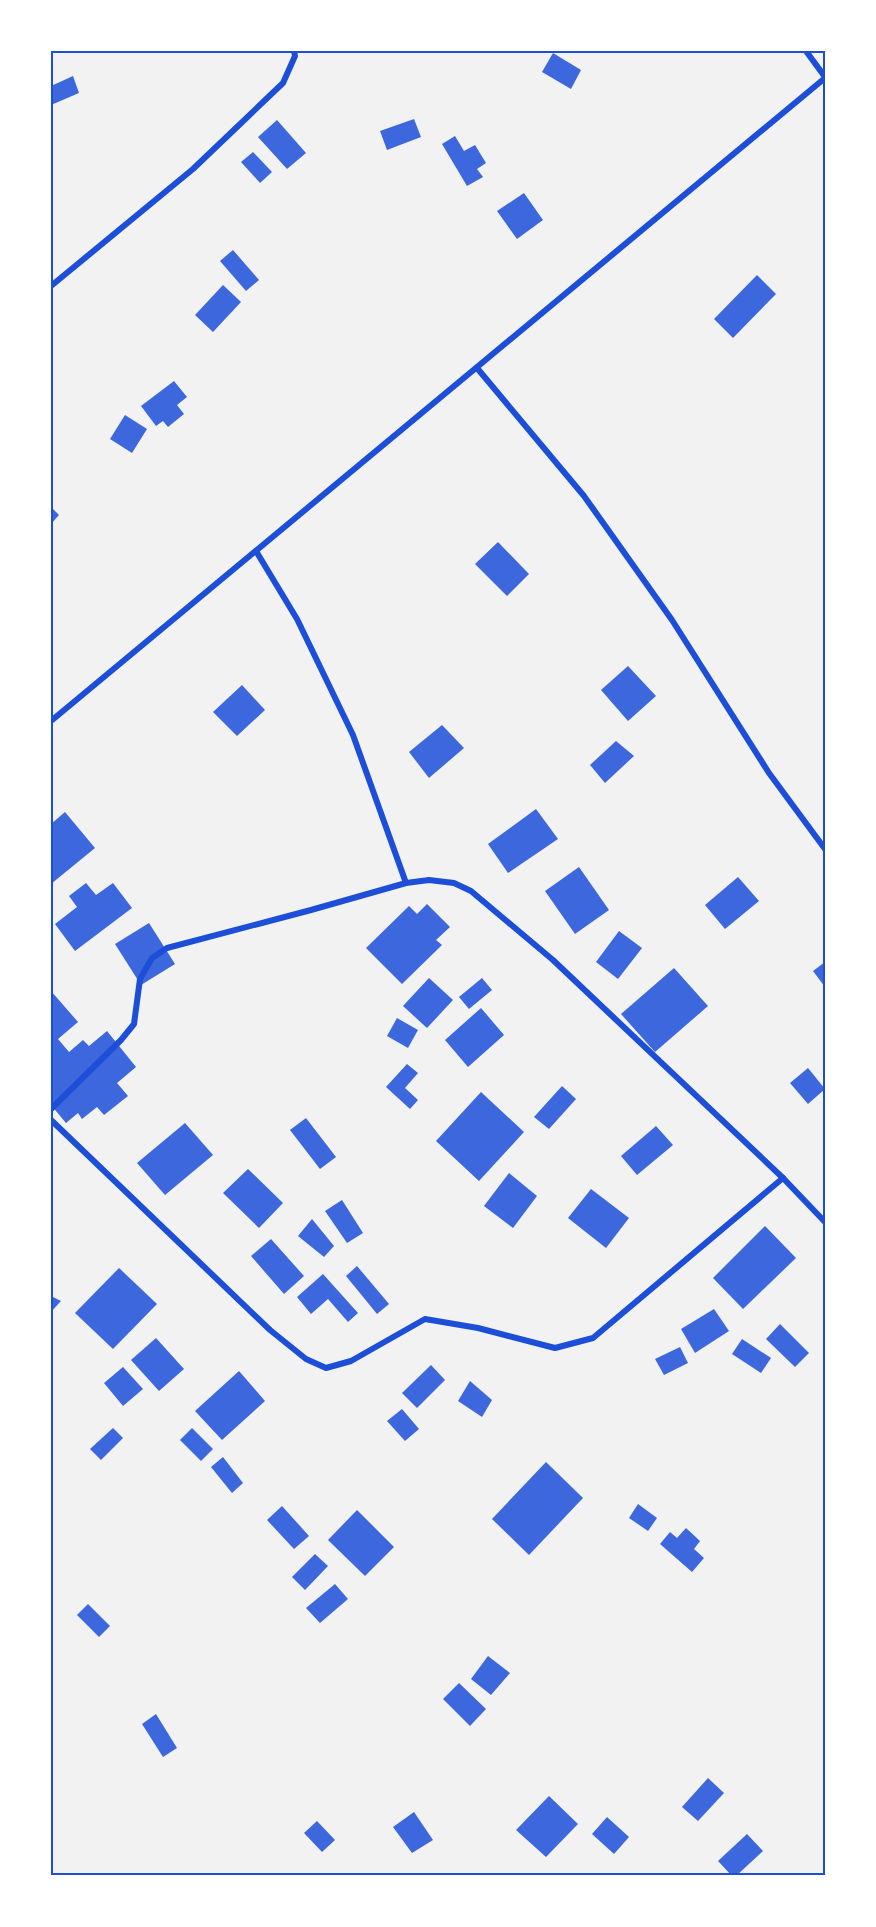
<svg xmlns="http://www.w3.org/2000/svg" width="876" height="1927" font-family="Poppins,sans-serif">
  <rect width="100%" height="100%" fill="#f2f2f2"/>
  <!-- building -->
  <g fill="#3d67dc">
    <path d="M 553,53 L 581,70 L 571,89 L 542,72 Z"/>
    <path d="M 73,76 L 79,93 L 51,105 L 51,86 Z"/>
    <path d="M 414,119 L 421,137 L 387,150 L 380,131 Z"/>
    <path d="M 277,120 L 306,153 L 287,169 L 258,137 Z"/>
    <path d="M 455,136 L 464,151 L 475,145 L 486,163 L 477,169 L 483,177 L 467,186 L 442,144 Z"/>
    <path d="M 253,152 L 272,172 L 260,183 L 241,162 Z"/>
    <path d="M 524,193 L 543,220 L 517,239 L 497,211 Z"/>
    <path d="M 233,250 L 259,280 L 246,291 L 220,261 Z"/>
    <path d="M 757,275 L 776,294 L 733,338 L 714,319 Z"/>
    <path d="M 223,285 L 241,302 L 213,332 L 195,315 Z"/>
    <path d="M 174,381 L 187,397 L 177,405 L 184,414 L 168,427 L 163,421 L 156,426 L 141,406 Z"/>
    <path d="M 125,415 L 147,429 L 132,453 L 110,439 Z"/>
    <path d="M 51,507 L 59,515 L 51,524 Z"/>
    <path d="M 498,542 L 529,574 L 507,596 L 475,564 Z"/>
    <path d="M 628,666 L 656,696 L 628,721 L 601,690 Z"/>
    <path d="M 242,685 L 265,710 L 237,736 L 213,712 Z"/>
    <path d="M 442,725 L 464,748 L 429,778 L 409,752 Z"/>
    <path d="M 616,741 L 634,756 L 605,783 L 590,765 Z"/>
    <path d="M 536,809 L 558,839 L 508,873 L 488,844 Z"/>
    <path d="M 65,812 L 95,848 L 51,884 L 51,824 Z"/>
    <path d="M 579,867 L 609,910 L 575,934 L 545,891 Z"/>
    <path d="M 738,877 L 759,901 L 725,929 L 705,905 Z"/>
    <path d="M 86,883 L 96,895 L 113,883 L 132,908 L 75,951 L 55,924 L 77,907 L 69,896 Z"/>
    <path d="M 427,904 L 450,927 L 436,940 L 442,945 L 402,984 L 366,948 L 409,906 L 417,914 Z"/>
    <path d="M 149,923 L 175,964 L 141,985 L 115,944 Z"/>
    <path d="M 619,931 L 642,948 L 618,979 L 596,962 Z"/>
    <path d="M 825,962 L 825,987 L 813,971 Z"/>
    <path d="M 674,968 L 708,1006 L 655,1052 L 621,1014 Z"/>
    <path d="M 429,978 L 453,1000 L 427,1028 L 403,1006 Z"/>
    <path d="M 482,978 L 492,990 L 469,1009 L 459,997 Z"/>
    <path d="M 51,991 L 78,1022 L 58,1039 L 69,1052 L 83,1040 L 89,1046 L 107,1031 L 136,1067 L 117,1083 L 128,1096 L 104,1115 L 97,1107 L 82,1119 L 78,1113 L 66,1123 L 51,1105 L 51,1080 L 53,1079 L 51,1077 Z"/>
    <path d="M 481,1008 L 504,1035 L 468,1067 L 445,1040 Z"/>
    <path d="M 397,1018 L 418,1030 L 408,1048 L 387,1036 Z"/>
    <path d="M 407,1064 L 418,1073 L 405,1088 L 418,1100 L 410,1109 L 386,1087 Z"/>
    <path d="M 808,1068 L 825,1089 L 808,1104 L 790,1083 Z"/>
    <path d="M 562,1086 L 576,1099 L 549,1129 L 534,1117 Z"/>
    <path d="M 481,1092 L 524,1132 L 479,1181 L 436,1141 Z"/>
    <path d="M 306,1118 L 336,1157 L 320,1169 L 290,1130 Z"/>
    <path d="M 185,1123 L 213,1155 L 165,1195 L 137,1163 Z"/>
    <path d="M 656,1126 L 673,1145 L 637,1175 L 621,1156 Z"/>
    <path d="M 248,1169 L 283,1203 L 259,1228 L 223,1193 Z"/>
    <path d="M 509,1173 L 537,1196 L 513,1228 L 484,1206 Z"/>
    <path d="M 591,1189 L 629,1218 L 606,1248 L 568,1218 Z"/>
    <path d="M 342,1200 L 363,1233 L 347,1243 L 325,1211 Z"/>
    <path d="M 312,1219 L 334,1246 L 324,1257 L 298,1236 Z"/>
    <path d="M 765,1226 L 796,1258 L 743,1309 L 713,1278 Z"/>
    <path d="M 271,1239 L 304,1276 L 284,1294 L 251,1256 Z"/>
    <path d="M 357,1266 L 389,1304 L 377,1314 L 346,1276 Z"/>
    <path d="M 119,1268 L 157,1304 L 113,1349 L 75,1313 Z"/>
    <path d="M 323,1274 L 358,1313 L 348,1322 L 328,1299 L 311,1314 L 297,1297 Z"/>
    <path d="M 51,1296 L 61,1301 L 51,1312 Z"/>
    <path d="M 714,1309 L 729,1331 L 695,1353 L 681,1329 Z"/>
    <path d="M 780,1324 L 809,1353 L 795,1367 L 766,1339 Z"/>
    <path d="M 156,1338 L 184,1369 L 159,1391 L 131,1360 Z"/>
    <path d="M 742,1339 L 771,1358 L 761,1373 L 732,1354 Z"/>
    <path d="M 680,1347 L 688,1363 L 664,1375 L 655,1359 Z"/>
    <path d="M 431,1365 L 445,1380 L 417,1408 L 402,1393 Z"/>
    <path d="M 123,1367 L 143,1389 L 123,1406 L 104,1383 Z"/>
    <path d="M 239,1371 L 265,1401 L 222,1440 L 195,1411 Z"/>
    <path d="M 470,1381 L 492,1400 L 482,1417 L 458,1401 Z"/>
    <path d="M 402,1409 L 419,1429 L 405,1441 L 387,1421 Z"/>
    <path d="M 113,1428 L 123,1438 L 101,1460 L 90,1449 Z"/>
    <path d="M 192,1428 L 213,1449 L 201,1461 L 180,1440 Z"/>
    <path d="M 223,1457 L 243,1483 L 232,1493 L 211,1467 Z"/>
    <path d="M 546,1462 L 583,1498 L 529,1555 L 492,1519 Z"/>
    <path d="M 638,1504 L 657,1518 L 648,1531 L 629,1518 Z"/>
    <path d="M 282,1506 L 309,1536 L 294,1549 L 267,1520 Z"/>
    <path d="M 357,1510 L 394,1547 L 365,1576 L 328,1540 Z"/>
    <path d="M 686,1528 L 700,1541 L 694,1549 L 704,1558 L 692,1572 L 660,1544 L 670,1532 L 677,1538 Z"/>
    <path d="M 315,1554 L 328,1566 L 305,1590 L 292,1577 Z"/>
    <path d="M 335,1584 L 348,1599 L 320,1623 L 306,1608 Z"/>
    <path d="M 88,1604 L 110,1626 L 99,1637 L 77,1615 Z"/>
    <path d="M 488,1656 L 510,1673 L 491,1695 L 471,1679 Z"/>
    <path d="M 459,1683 L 486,1709 L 470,1726 L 443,1699 Z"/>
    <path d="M 156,1714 L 177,1748 L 163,1757 L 142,1724 Z"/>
    <path d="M 708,1778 L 724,1793 L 698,1821 L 682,1807 Z"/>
    <path d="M 549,1796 L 578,1824 L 546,1857 L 516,1830 Z"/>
    <path d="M 414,1812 L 433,1840 L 412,1853 L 393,1827 Z"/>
    <path d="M 607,1817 L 629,1837 L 614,1854 L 592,1834 Z"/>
    <path d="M 317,1821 L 335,1840 L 322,1852 L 304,1833 Z"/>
    <path d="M 747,1834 L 763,1851 L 736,1876 L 732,1876 L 718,1861 Z"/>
  </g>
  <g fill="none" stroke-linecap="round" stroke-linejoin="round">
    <!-- minor -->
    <g stroke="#1d4ed8" stroke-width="6">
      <path d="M 806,51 L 825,77"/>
      <path d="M 51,286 L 193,169 L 283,83 L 295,56 L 294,51"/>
      <path d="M 477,368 L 584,496 L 672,620 L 769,773 L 825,849"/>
      <path d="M 256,551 L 297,619 L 353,735 L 406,883"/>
      <path d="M 51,721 L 825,78"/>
      <path d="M 51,1109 L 121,1040 L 134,1024 L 140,979 L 152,958 L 167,948 L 311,910 L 406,883 L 429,880 L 454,883 L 471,891 L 553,960 L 783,1178 L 825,1222"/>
      <path d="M 51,1120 L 270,1330 L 306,1359 L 326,1368 L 351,1361 L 425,1319 L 478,1328 L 555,1348 L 593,1338 L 783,1178"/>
    </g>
  </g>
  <!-- border -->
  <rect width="876" height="1927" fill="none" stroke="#ffffff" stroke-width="105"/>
  <rect x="52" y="52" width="772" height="1822" fill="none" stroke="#1d4ed8" stroke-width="2"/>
</svg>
